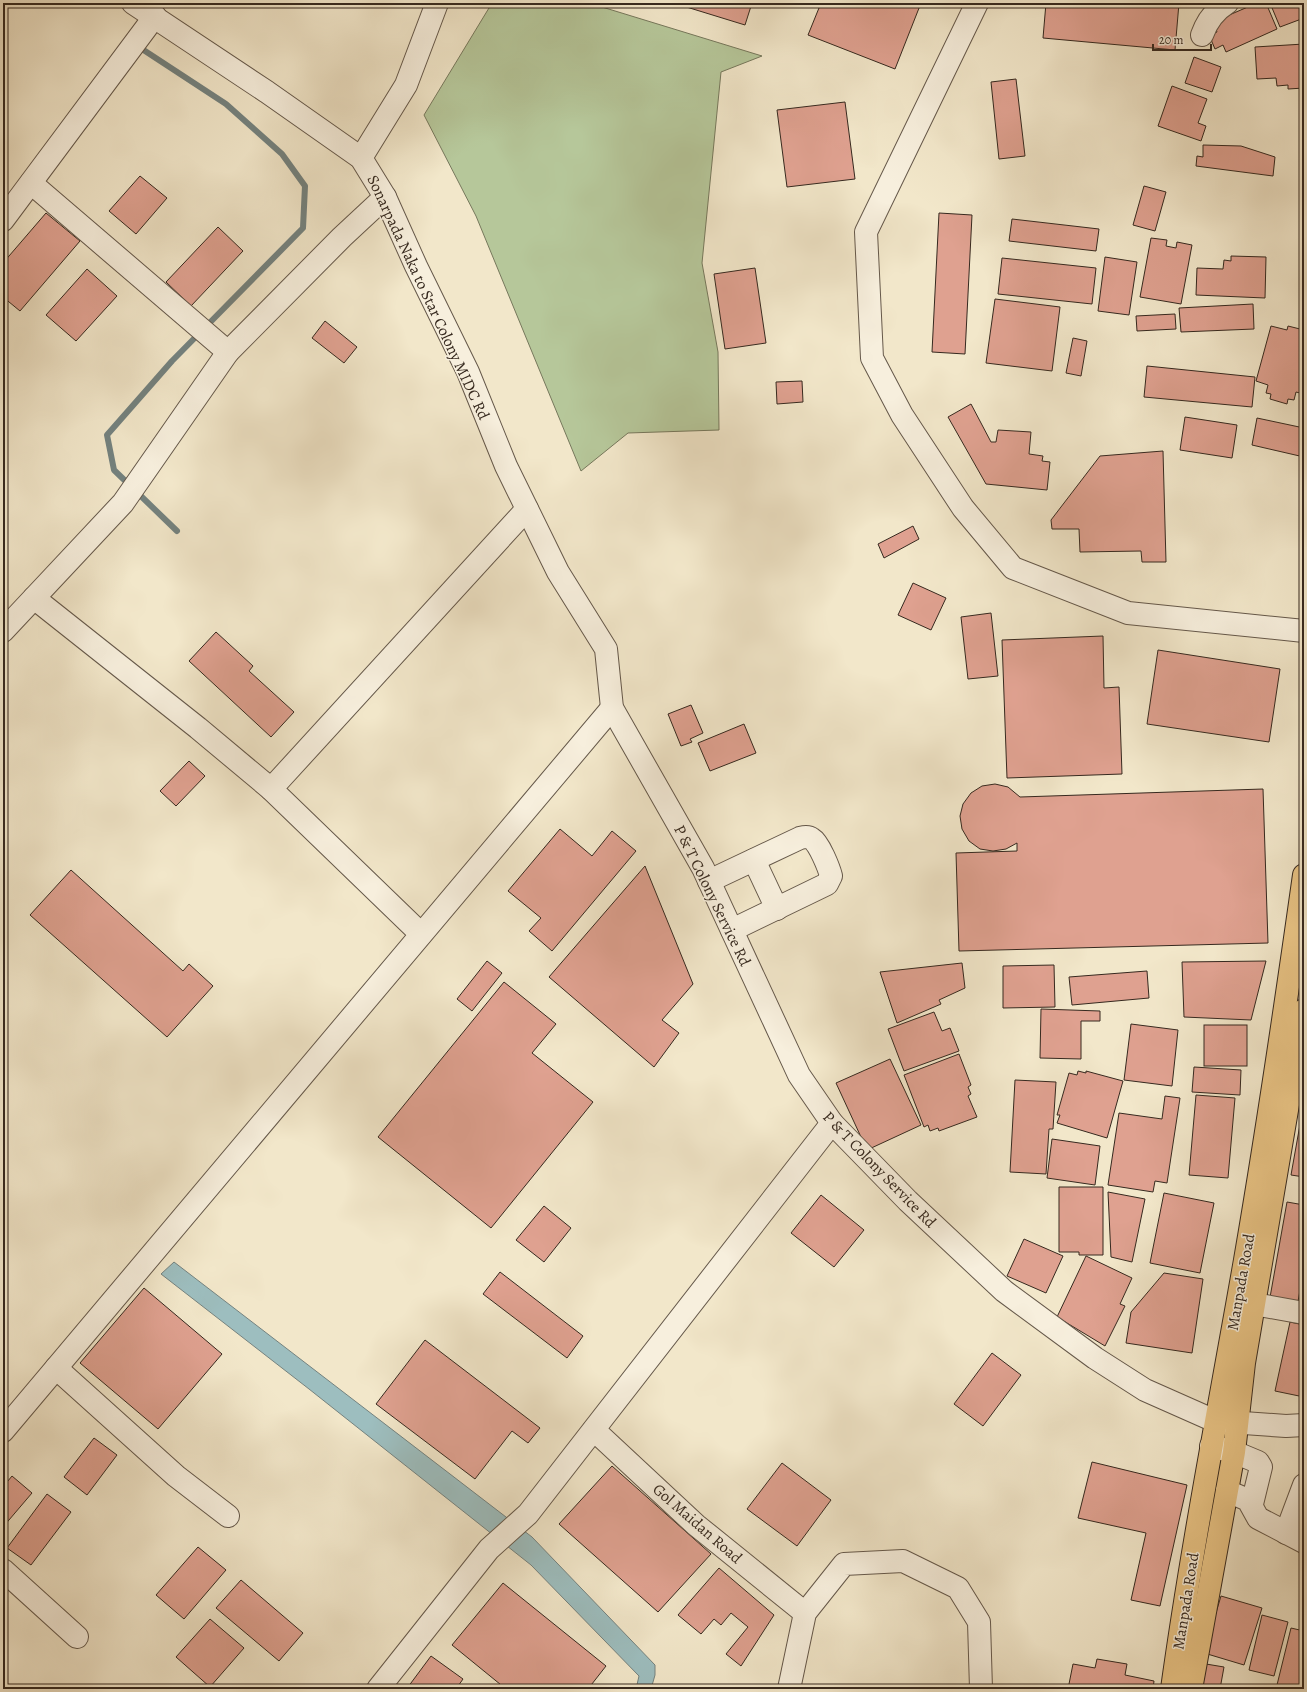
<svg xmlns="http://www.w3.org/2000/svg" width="1307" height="1692" font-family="Alegreya,serif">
  <rect width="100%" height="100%" fill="#f2e7ca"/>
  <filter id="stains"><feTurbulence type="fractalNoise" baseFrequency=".005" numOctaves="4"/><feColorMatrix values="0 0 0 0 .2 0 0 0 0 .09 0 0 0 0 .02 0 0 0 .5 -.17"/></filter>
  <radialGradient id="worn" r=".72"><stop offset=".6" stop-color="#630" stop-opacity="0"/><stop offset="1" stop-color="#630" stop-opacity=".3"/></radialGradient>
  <!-- green -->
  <path fill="#b6c79a" stroke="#76785c" d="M 492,3 L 589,3 L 762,56 L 721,72 L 702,263 L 718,352 L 719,430 L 628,433 L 581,471 L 476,216 L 424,115 Z"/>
  <!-- water -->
  <path fill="#9dbebf" stroke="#74827f" d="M 174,1262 L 532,1537 L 655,1665 L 655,1675 L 651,1689 L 636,1689 L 639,1676 L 531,1565 L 309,1389 L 161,1274 Z"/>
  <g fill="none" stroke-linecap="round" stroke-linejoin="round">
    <!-- stream -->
    <path stroke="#74827f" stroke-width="6" d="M 142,49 L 226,104 L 282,154 L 305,186 L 303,228 L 172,361 L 107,435 L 114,470 L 177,531"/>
  </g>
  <!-- building -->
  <g fill="#dfa190" stroke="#36291f">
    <path d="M 681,3 L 752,3 L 745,25 L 680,5 Z"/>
    <path d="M 821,3 L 921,3 L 895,69 L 808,35 Z"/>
    <path d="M 1046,3 L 1179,3 L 1175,50 L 1043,38 Z"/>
    <path d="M 1257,3 L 1266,3 L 1277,29 L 1226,52 L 1223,45 L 1215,49 L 1209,35 L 1217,32 L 1213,22 Z"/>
    <path d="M 1270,3 L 1304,3 L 1304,18 L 1280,27 Z"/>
    <path d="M 1304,44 L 1304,88 L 1288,89 L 1288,85 L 1277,86 L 1276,78 L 1257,79 L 1255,47 Z"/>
    <path d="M 1194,57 L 1221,67 L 1212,92 L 1185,83 Z"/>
    <path d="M 1016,79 L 1025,156 L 999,159 L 991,82 Z"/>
    <path d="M 1172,86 L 1207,99 L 1198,123 L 1206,126 L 1201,141 L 1158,126 Z"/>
    <path d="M 845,102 L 855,179 L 787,187 L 777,110 Z"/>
    <path d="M 1203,145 L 1241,146 L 1275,157 L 1273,176 L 1196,166 L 1197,156 L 1203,157 Z"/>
    <path d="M 140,176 L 167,198 L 136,234 L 109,211 Z"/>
    <path d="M 1144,186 L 1166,192 L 1155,231 L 1133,225 Z"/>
    <path d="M 46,213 L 80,241 L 20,311 L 3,297 L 3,263 Z"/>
    <path d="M 939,213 L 972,215 L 965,354 L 932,352 Z"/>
    <path d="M 1012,219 L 1099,229 L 1096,251 L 1009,241 Z"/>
    <path d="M 218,227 L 243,251 L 191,306 L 166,282 Z"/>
    <path d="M 1151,238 L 1167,240 L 1166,246 L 1176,248 L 1177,242 L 1192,245 L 1181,304 L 1140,297 Z"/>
    <path d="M 1231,256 L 1266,257 L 1265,298 L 1196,295 L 1197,268 L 1223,269 L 1224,260 L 1231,261 Z"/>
    <path d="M 1105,257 L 1137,262 L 1129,315 L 1098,311 Z"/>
    <path d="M 1002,258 L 1096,268 L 1092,304 L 998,294 Z"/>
    <path d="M 755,268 L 766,343 L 725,349 L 714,274 Z"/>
    <path d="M 87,269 L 117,296 L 76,341 L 46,315 Z"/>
    <path d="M 995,299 L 1060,307 L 1052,371 L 986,363 Z"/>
    <path d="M 1253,304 L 1254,329 L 1181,332 L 1179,308 Z"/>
    <path d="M 1175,314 L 1176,329 L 1137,331 L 1136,316 Z"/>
    <path d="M 325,321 L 357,347 L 344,363 L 312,338 Z"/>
    <path d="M 1271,326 L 1287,330 L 1288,326 L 1304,330 L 1304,394 L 1296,392 L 1294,400 L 1288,399 L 1287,404 L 1270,399 L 1271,394 L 1266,393 L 1268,385 L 1256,381 Z"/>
    <path d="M 1073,338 L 1087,341 L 1081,376 L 1066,373 Z"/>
    <path d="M 1147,366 L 1255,377 L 1252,407 L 1144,397 Z"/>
    <path d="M 802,381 L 803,402 L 777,404 L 776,382 Z"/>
    <path d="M 971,404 L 991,442 L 996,442 L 998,430 L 1031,432 L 1029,454 L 1043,456 L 1042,461 L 1050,462 L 1047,490 L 986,484 L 948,417 Z"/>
    <path d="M 1185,417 L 1237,425 L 1232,458 L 1180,450 Z"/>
    <path d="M 1257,418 L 1304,428 L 1304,457 L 1252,445 Z"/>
    <path d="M 1163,451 L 1166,562 L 1142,562 L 1141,551 L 1080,552 L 1079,529 L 1052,529 L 1051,520 L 1100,456 Z"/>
    <path d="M 913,526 L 919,539 L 884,558 L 878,544 Z"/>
    <path d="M 913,583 L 946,598 L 931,630 L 898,615 Z"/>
    <path d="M 991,613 L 998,676 L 968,679 L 961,617 Z"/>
    <path d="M 216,632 L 253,666 L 249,671 L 294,712 L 271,737 L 189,661 Z"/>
    <path d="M 1103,636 L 1104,688 L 1119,687 L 1122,774 L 1007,778 L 1002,640 Z"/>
    <path d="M 1158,650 L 1280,669 L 1269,742 L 1147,724 Z"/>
    <path d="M 691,705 L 703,733 L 690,739 L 692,742 L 681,746 L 668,714 Z"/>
    <path d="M 744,724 L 756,753 L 710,771 L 698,743 Z"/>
    <path d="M 189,761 L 205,776 L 176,806 L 160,791 Z"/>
    <path d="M 995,784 L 1008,787 L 1020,797 L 1263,789 L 1268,943 L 959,951 L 956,853 L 1017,851 L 1017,843 L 1006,849 L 993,851 L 980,849 L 969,841 L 962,829 L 960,816 L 963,804 L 971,793 L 982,786 Z"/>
    <path d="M 560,829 L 592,856 L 612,831 L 636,851 L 552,951 L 529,931 L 541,918 L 508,891 Z"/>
    <path d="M 645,866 L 693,984 L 662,1020 L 679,1033 L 654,1067 L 549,977 Z"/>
    <path d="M 71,870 L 183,971 L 189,964 L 213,986 L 167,1037 L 30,915 Z"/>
    <path d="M 487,961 L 502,973 L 472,1011 L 457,999 Z"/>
    <path d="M 1266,961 L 1251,1020 L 1184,1017 L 1182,962 Z"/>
    <path d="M 962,963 L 965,988 L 939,1000 L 941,1004 L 897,1023 L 880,972 Z"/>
    <path d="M 1054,965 L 1055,1007 L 1003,1008 L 1003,966 Z"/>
    <path d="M 1147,971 L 1149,998 L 1072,1005 L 1069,977 Z"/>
    <path d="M 504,982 L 556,1024 L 532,1053 L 593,1102 L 491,1228 L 378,1137 Z"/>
    <path d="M 1041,1009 L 1100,1011 L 1100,1021 L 1081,1021 L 1081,1059 L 1040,1058 Z"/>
    <path d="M 934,1012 L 942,1031 L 950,1028 L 959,1051 L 904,1071 L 888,1029 Z"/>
    <path d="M 1131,1024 L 1178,1030 L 1172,1086 L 1124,1080 Z"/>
    <rect x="1204" y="1025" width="43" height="41"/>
    <path d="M 959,1054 L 971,1085 L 968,1087 L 971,1094 L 968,1096 L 977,1117 L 939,1131 L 938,1128 L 930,1131 L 928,1125 L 924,1127 L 904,1075 Z"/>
    <path d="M 890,1059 L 921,1125 L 867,1150 L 836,1083 Z"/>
    <path d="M 1194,1067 L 1241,1070 L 1240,1095 L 1192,1092 Z"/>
    <path d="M 1078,1071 L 1086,1073 L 1086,1071 L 1123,1081 L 1107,1138 L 1057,1123 L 1060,1115 L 1057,1115 L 1069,1073 L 1077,1075 Z"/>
    <path d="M 1015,1080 L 1056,1082 L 1053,1129 L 1049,1129 L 1046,1174 L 1010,1172 Z"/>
    <path d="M 1196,1095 L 1235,1098 L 1228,1178 L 1189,1175 Z"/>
    <path d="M 1165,1096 L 1180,1098 L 1167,1183 L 1155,1181 L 1153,1192 L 1108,1185 L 1119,1113 L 1162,1119 Z"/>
    <path d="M 1304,1102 L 1304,1177 L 1291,1175 Z"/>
    <path d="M 1052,1139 L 1100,1146 L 1095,1185 L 1047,1178 Z"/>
    <path d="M 1059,1187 L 1103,1187 L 1103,1255 L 1079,1255 L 1079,1252 L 1059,1252 Z"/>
    <path d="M 1108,1192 L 1145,1199 L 1132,1262 L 1111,1257 Z"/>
    <path d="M 1164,1193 L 1214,1203 L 1200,1273 L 1150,1263 Z"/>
    <path d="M 821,1195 L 864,1230 L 834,1267 L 791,1233 Z"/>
    <path d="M 1287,1202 L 1304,1205 L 1304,1268 L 1297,1307 L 1269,1303 Z"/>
    <path d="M 544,1206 L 571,1228 L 544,1262 L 516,1240 Z"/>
    <path d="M 1024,1239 L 1063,1256 L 1046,1293 L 1007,1276 Z"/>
    <path d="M 1086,1256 L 1132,1278 L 1120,1304 L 1125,1306 L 1105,1346 L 1057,1317 Z"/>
    <path d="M 500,1272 L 583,1336 L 567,1358 L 483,1294 Z"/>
    <path d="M 1164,1273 L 1203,1279 L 1192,1353 L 1126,1343 L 1131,1312 Z"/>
    <path d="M 144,1288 L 222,1354 L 158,1429 L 80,1363 Z"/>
    <path d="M 1290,1322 L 1304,1325 L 1304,1397 L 1275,1391 Z"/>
    <path d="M 425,1340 L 540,1428 L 528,1443 L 512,1431 L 475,1479 L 376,1404 Z"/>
    <path d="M 992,1353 L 1021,1375 L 983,1426 L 954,1404 Z"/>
    <path d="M 94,1438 L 117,1455 L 87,1495 L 64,1477 Z"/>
    <path d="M 1092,1462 L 1187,1485 L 1160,1606 L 1131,1600 L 1146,1533 L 1078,1518 Z"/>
    <path d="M 782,1463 L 831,1500 L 797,1546 L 747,1509 Z"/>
    <path d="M 612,1466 L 711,1554 L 658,1612 L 559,1524 Z"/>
    <path d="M 12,1476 L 32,1493 L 3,1527 L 3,1487 Z"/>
    <path d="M 47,1494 L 71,1512 L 31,1565 L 7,1548 Z"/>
    <path d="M 198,1547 L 226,1570 L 184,1619 L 156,1595 Z"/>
    <path d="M 719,1568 L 774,1615 L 741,1666 L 726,1654 L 748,1627 L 731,1613 L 721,1625 L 714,1619 L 701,1634 L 678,1615 Z"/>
    <path d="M 241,1580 L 303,1633 L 279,1661 L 216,1608 Z"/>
    <path d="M 503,1583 L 606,1666 L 588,1689 L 506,1689 L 452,1645 Z"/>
    <path d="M 1221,1596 L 1262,1608 L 1244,1665 L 1204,1653 Z"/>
    <path d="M 1262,1615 L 1288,1622 L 1274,1676 L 1249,1670 Z"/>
    <path d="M 210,1619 L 244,1648 L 210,1687 L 176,1657 Z"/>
    <path d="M 1291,1628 L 1304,1631 L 1304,1681 L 1302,1689 L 1276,1689 Z"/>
    <path d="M 431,1656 L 463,1679 L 456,1689 L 410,1689 L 408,1687 Z"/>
    <path d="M 1097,1659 L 1127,1664 L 1125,1675 L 1154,1681 L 1153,1689 L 1068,1689 L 1073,1664 L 1095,1668 Z"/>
    <path d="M 1200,1663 L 1224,1667 L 1220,1689 L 1195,1689 Z"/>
  </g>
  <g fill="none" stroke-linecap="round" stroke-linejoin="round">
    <!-- minor casing -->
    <g stroke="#65584a" stroke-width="24">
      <g id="minor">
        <path d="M 133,3 L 267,92 L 361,158 L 385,197 L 416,266 L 468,372 L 506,466 L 558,572 L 606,649 L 612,708 L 703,868 L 799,1075 L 832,1123 L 908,1201 L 1004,1291 L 1095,1358 L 1145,1390 L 1215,1421 L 1286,1426 L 1304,1425"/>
        <path d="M 977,3 L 866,232 L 872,358 L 902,415 L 963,508 L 1013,568 L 1128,613 L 1304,631"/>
        <path d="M 1202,35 C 1207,21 1214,11 1227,3"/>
        <path d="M 361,158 L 406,85 L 437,3"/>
        <path d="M 31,183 L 228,352"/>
        <path d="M 3,220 L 155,16"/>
        <path d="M 34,598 L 198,728 L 271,789"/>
        <path d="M 3,631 L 123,503 L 228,352 L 342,237 L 385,197"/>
        <path d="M 754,860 L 777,909"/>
        <path d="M 709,881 L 800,838 C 804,837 808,836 812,839 C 819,843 829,868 831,876 L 827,884 L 732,930"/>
        <path d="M 421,934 L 271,789 L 527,509"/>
        <path d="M 1254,1304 L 1304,1313"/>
        <path d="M 56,1368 L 176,1476 L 228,1516"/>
        <path d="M 594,1430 L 696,1525 L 805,1613"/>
        <path d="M 3,1431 L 612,708"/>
        <path d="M 1211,1446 L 1234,1452 L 1258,1462 L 1261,1467 L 1252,1504"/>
        <path d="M 1227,1491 L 1248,1500 L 1258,1518 L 1304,1542"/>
        <path d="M 1286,1533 L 1304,1485"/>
        <path d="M 3,1570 L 77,1637"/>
        <path d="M 378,1689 L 489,1549 L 528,1514 L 832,1123"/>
        <path d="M 789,1689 L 805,1613 L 844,1564 L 903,1561 L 958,1588 L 979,1622 L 981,1689"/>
      </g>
    </g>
    <!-- major casing -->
    <g stroke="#36291f" stroke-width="24">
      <g id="major">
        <path d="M 1172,1689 C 1192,1545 1220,1403 1245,1260 C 1267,1132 1286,1003 1304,875"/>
        <path d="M 1191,1689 L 1234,1452 L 1244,1363 L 1304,1010"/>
      </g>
    </g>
    <!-- minor -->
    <use href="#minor" stroke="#f7efdd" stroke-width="22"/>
    <!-- major -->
    <use href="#major" stroke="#e9c485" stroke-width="22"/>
  </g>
  <g text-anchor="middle" stroke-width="3" stroke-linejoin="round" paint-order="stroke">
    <!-- street labels -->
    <g font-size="16" fill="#36291f" stroke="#f7efdd">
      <text transform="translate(429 297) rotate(65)" y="6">Sonarpada Naka to Star Colony MIDC Rd</text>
      <text transform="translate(713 895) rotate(64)" y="6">P &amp; T Colony Service Rd</text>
      <text transform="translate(880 1169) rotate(46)" y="6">P &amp; T Colony Service Rd</text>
      <text transform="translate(1240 1282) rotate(-80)" y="6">Manpada Road</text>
      <text transform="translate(698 1523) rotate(41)" y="6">Gol Maidan Road</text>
      <text transform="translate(1185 1601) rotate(-81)" y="6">Manpada Road</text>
    </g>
  </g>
  <!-- margin -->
  <rect width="1307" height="1692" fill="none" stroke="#f2e7ca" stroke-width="16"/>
  <rect x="4" y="4" width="1299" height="1684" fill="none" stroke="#36291f" stroke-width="2"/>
  <rect x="8" y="8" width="1291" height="1676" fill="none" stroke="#36291f"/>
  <!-- scale -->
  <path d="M1153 44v6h58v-6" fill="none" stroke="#36291f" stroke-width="2"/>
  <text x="1159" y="44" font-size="12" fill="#36291f" stroke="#f7efdd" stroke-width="3" paint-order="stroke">20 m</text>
  <rect width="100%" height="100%" filter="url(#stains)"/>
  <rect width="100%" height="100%" fill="url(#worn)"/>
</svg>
